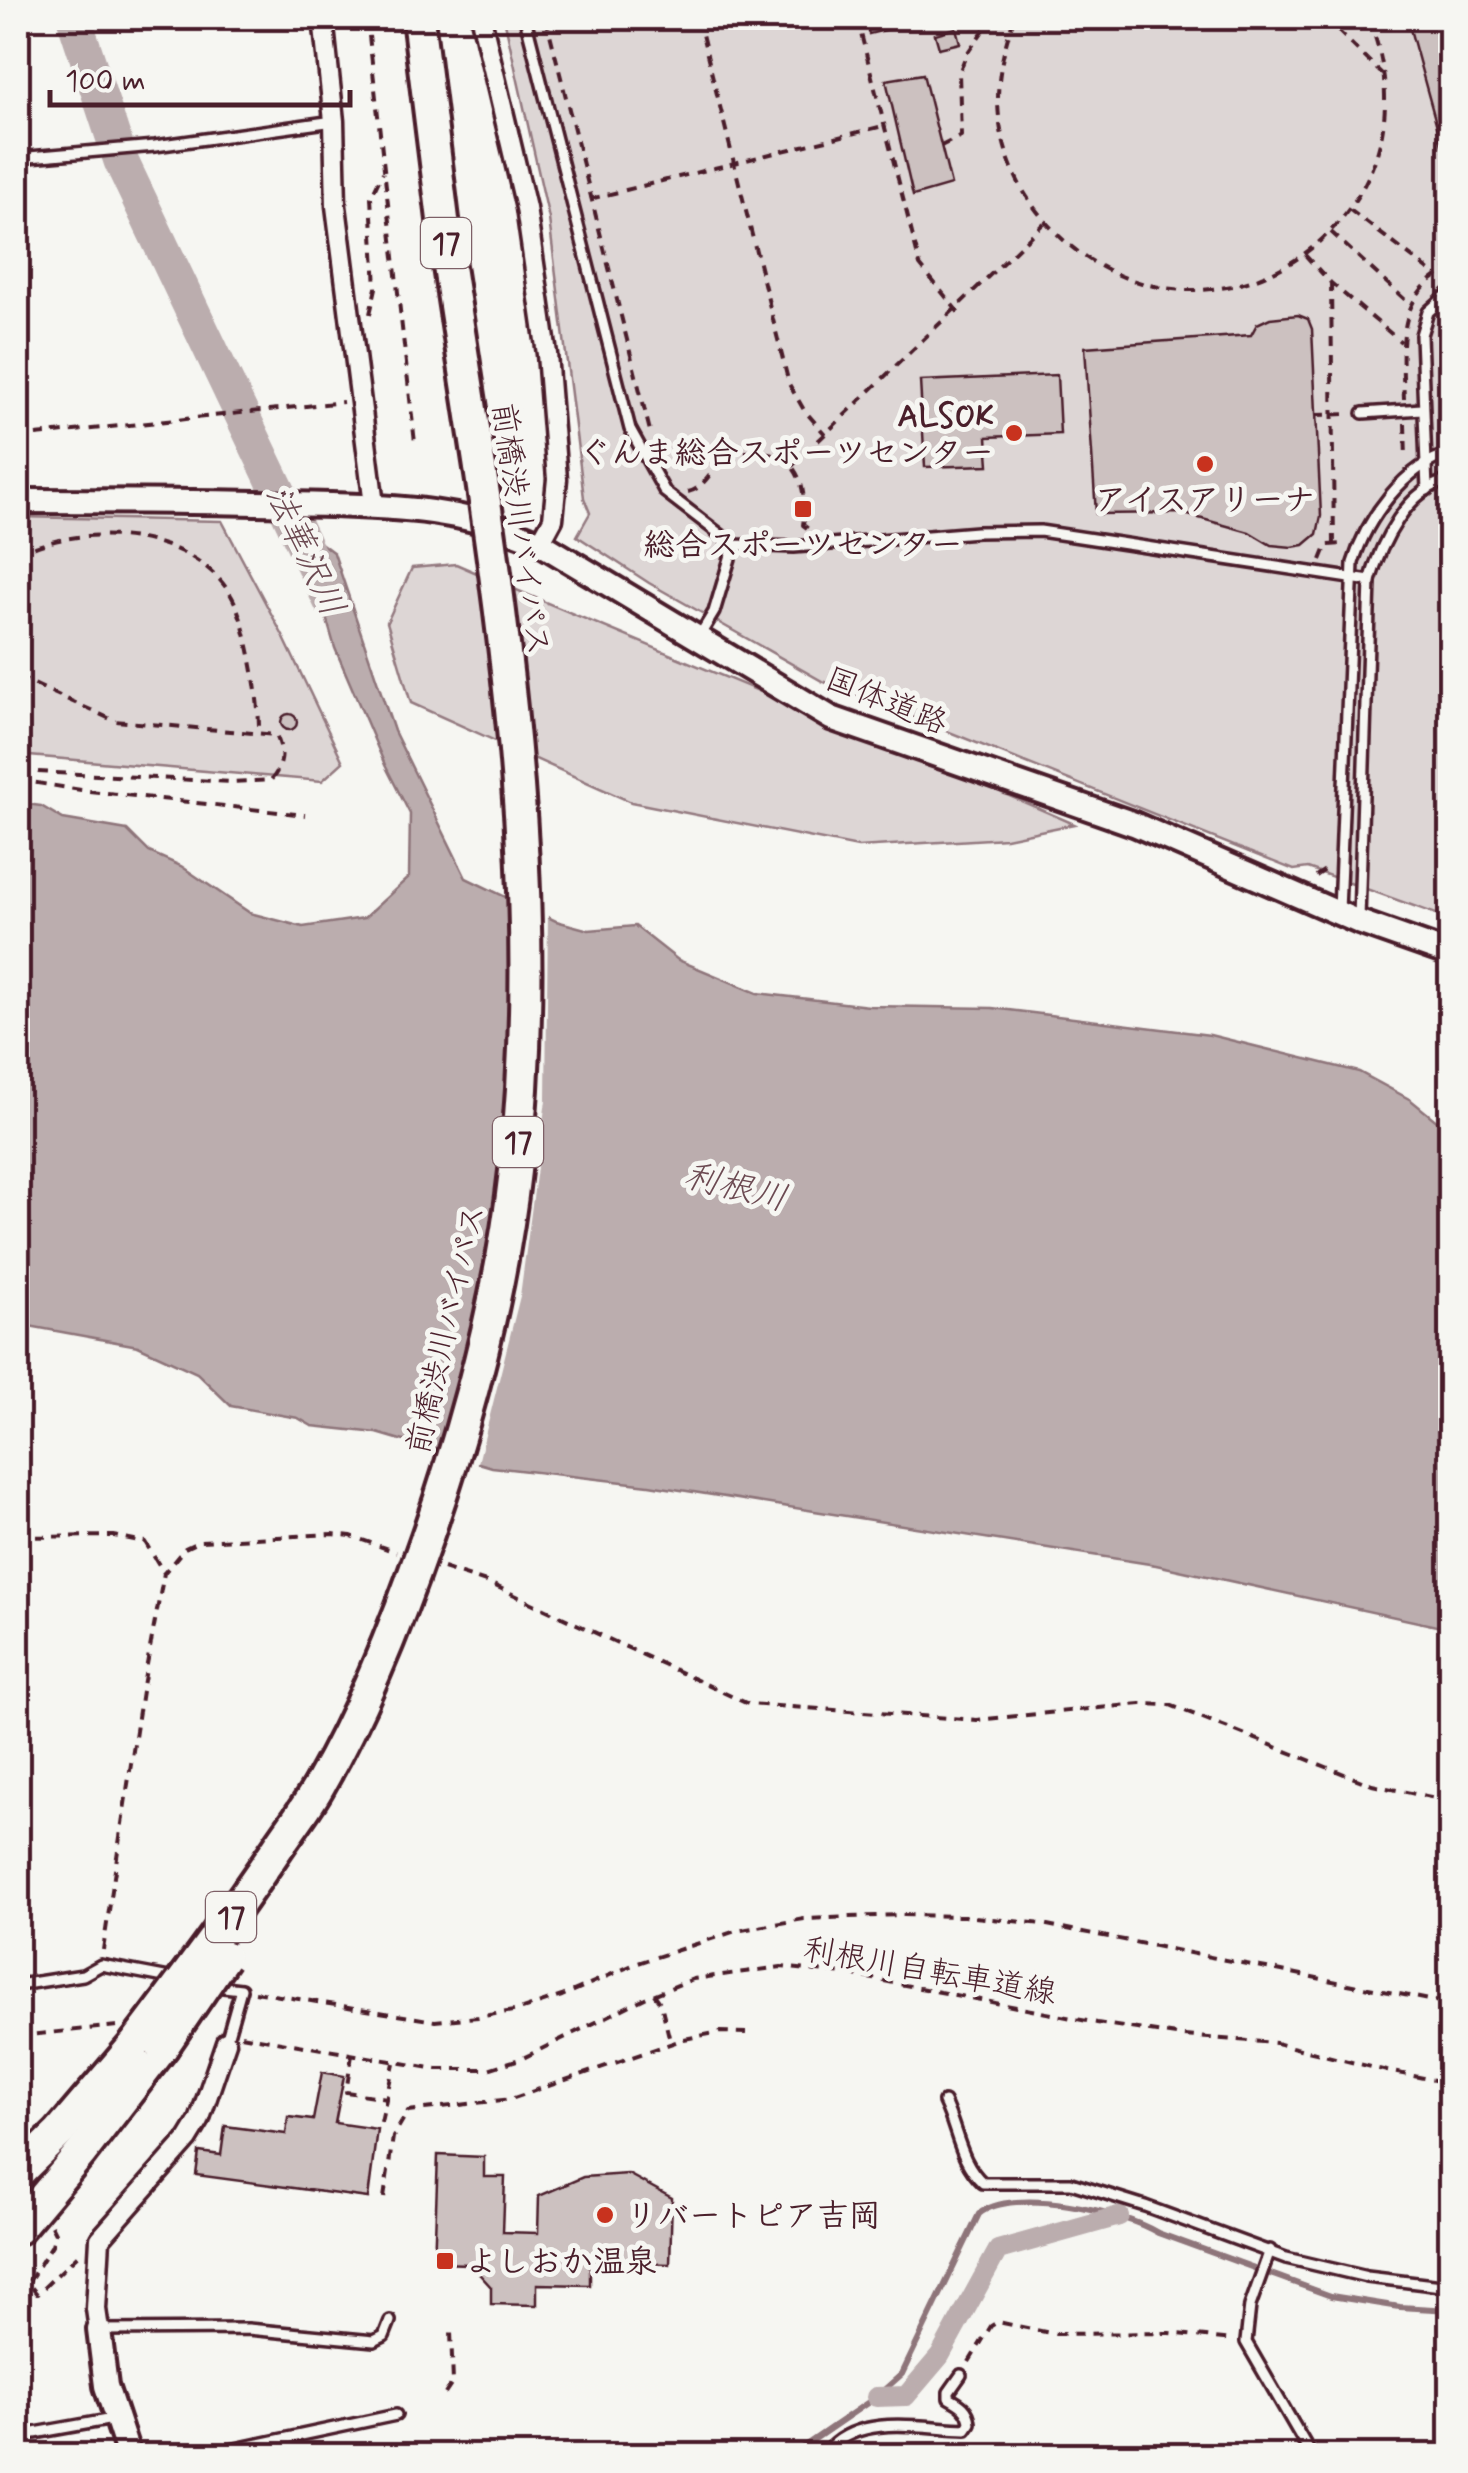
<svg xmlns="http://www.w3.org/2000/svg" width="1468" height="2473" font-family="Mynerve,'Klee One',sans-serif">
  <rect width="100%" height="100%" fill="#f6f6f2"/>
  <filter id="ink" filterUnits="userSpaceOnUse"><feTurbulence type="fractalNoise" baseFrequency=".01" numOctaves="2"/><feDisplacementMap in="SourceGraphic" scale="20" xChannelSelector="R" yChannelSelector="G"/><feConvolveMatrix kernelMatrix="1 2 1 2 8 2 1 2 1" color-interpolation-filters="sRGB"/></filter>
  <g filter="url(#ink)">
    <!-- green -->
    <g fill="#ddd6d5" stroke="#947a80" stroke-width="2.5">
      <path d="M 504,18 L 1450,18 L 1450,919 L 1308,868 L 1294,870 L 822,681 L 649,583 L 577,536 L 590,513 L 584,498 L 549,219 Z"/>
      <path d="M 18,517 L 222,521 L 283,636 L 343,762 L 322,781 L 18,755 Z"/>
      <path d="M 456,564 C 661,653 869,734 1074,824 L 1006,838 L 858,847 L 631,802 L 411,703 L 387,622 L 412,568 Z"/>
    </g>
    <!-- water -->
    <path fill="#bbadae" stroke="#8e747a" stroke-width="2.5" d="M 318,541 L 334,553 L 394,731 L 466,878 L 556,921 L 589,930 L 635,926 L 678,960 L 757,993 L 869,1006 L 992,1008 L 1210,1035 L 1359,1072 L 1411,1100 L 1444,1127 L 1450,1129 L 1450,1629 L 1156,1565 L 649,1485 L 492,1467 L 377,1433 L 312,1426 L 298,1418 L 231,1406 L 197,1373 L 138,1346 L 18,1324 L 18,803 L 41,806 L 63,819 L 127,830 L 149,852 L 181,866 L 250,913 L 303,927 L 364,918 L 409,877 L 410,814 L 385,765 L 335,648 L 311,565 Z"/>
    <!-- pier -->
    <path fill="#f6f6f2" d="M 510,893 L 548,911 L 546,1100 L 520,1296 L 477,1467 L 440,1456 L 465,1370 L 499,1172 L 507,1095 L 512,959 Z"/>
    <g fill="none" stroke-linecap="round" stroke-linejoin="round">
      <!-- stream -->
      <path stroke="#8e747a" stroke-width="6" d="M 790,2456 L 876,2397 L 902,2374 L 979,2214 C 1013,2186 1122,2211 1158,2233 L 1331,2296 L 1400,2307 L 1450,2310"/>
      <!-- canal -->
      <path stroke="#bbadae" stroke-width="20" d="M 876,2397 L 906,2396 L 940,2356 L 998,2250 L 1119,2216"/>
      <!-- river -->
      <path stroke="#bbadae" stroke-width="35" d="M 74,18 L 121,161 L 331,602"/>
    </g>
    <!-- building -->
    <g fill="#ccc1c0" stroke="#4a1f2b" stroke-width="2.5">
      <path d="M 865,18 L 912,18 L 913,23 L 869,34 Z"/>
      <path d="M 1407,18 L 1450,18 L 1450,158 L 1446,159 Z"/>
      <path d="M 956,28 L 960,43 L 939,48 L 935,34 Z"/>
      <path d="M 923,74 L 951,185 L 913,196 L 886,80 Z"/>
      <path d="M 1298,315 L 1308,319 L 1312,329 L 1321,516 L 1317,534 L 1304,545 L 1292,547 L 1271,545 L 1249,532 L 1181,513 L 1096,514 L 1085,347 L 1251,335 L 1257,324 L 1270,318 Z"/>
      <path d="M 1057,375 L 1060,434 L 987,437 L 989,465 L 925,467 L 920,381 Z"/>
      <circle cx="289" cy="722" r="8"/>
      <path d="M 322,2072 L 344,2076 L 335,2123 L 377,2129 L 368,2198 L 196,2175 L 199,2152 L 221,2155 L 225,2126 L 286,2134 L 288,2117 L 313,2120 Z"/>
      <path d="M 438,2155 L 484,2157 L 484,2177 L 505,2177 L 503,2232 L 538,2233 L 539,2196 L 583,2177 L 628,2174 L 672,2198 L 670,2264 L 590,2262 L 590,2285 L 537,2284 L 537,2305 L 491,2304 L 491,2287 L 470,2264 L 434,2263 Z"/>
    </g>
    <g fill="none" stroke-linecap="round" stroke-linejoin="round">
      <!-- lane casing -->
      <g stroke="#4a1f2b" stroke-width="16">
        <g id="lane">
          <path d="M 525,18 L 630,429 L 665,492 L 734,545 L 794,547 L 977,532 L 1040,531 L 1370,581"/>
          <path d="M 18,158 L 155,146 L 334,121"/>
          <path d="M 1363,413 L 1422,409"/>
          <path d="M 1427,490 L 1421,335 L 1428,312 L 1450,292"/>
          <path d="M 700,635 L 714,612 L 734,545"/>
          <path d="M 1339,911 L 1353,563 C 1366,520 1405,464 1450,454"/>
          <path d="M 1359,918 L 1370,581 C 1380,546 1408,485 1450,481"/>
          <path d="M 18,1985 L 83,1975 L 101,1965 L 175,1979"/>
          <path d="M 215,1986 L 241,1989 L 226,2042"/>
          <path d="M 944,2102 C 958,2130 959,2161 983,2183 L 1071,2183 L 1145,2206 L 1286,2258 L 1367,2277 L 1450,2287"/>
          <path d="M 1270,2250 L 1250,2306 L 1246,2342 L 1312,2456"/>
          <path d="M 101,2330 L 248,2329 L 374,2341 L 384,2336 L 390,2321"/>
          <path d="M 18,2436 L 113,2419"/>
          <path d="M 202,2456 L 396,2415"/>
          <path d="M 836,2456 L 831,2447 C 864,2414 923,2428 966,2429 L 970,2423 C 969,2409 960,2404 949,2398 L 949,2392 L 961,2375"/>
        </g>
      </g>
      <!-- street casing -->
      <g stroke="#4a1f2b" stroke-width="25">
        <g id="street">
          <path d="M 323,18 L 334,121 L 336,206 L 374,505"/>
          <path d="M 481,18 L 526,208 L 547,354 L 557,479 L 553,519 L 540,543"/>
          <path d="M 99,2330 L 96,2309 L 100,2239 L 188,2139 L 199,2121 L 226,2042"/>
        </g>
      </g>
      <!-- secondary casing -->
      <g stroke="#4a1f2b" stroke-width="30">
        <g id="secondary">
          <path d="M 18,501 C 109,501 202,501 293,504 C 380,507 461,505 540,543 L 831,718 L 1134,824 L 1359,922 L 1450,954"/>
          <path d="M 99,2330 L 106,2386 L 129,2456"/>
        </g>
      </g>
      <!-- highway casing -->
      <g stroke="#4a1f2b" stroke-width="38">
        <g id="highway">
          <path d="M 418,18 L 448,260 L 480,468"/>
          <path d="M 18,2173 L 59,2133 L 135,2044"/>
          <path d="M 18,2228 L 81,2153 L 162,2048"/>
        </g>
      </g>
      <!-- path -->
      <g stroke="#4a1f2b" stroke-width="4" stroke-dasharray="10 8" stroke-linecap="butt">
        <path d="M 367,18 L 415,443"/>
        <path d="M 546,18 L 651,435"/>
        <path d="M 698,18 L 789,384 L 804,410 L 825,434"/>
        <path d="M 857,18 L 920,265 L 963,318"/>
        <path d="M 1014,18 C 1005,45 998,71 998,99 C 998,134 1010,172 1029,200 C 1113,325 1289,319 1363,187 C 1392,134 1391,72 1368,18"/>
        <path d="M 1325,18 L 1382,74"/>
        <path d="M 941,146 L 961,136 L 959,73 L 966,55 L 992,18"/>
        <path d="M 590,199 L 887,125"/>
        <path d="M 1350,210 L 1438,277"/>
        <path d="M 1331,232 L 1412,306"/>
        <path d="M 1305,255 L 1331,283 L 1401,342"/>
        <path d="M 1331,283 L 1334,544"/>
        <path d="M 370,314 L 376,288 L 371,197 L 383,172"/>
        <path d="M 1404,399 C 1402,349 1395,293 1450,269"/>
        <path d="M 1316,415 L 1348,414"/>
        <path d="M 1405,423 L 1406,459"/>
        <path d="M 18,437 L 343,402"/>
        <path d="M 792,466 L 1044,223"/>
        <path d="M 688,492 C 706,489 712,465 729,456 C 739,451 750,452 761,452 C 800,454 808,493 803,525 L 810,530"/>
        <path d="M 18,555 C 80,521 194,529 232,597 C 247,624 260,701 259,733"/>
        <path d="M 1321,560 L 1327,545 L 1345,544"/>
        <path d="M 18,677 L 115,721 L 276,735 C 284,753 284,764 271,780 L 233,782 L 38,772 L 18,767"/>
        <path d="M 18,780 L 81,790 L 305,815"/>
        <path d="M 1316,876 L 1326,869"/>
        <path d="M 18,1537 L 114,1536 L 145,1542 L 164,1573"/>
        <path d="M 443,1568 L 489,1583 L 748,1704 L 977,1720 L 1141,1704 L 1170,1705 L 1372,1785 L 1450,1801"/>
        <path d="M 103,1950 L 142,1691 L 164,1573 L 185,1548 L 200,1541 L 333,1534 L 351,1536 L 396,1552"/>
        <path d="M 255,1992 L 435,2021 L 478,2017 L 519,2010 L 562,1996 L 635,1964 L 736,1931 L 804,1919 L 899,1915 L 964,1916 L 1042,1924 L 1450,2004"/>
        <path d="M 654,1994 L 661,2004 L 671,2045"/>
        <path d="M 241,2035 L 437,2069 L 488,2069 L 523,2058 L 645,1998 L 693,1979 L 781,1967 L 854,1975 L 1097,2023 L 1183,2036 L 1276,2043 L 1387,2071 L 1450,2083"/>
        <path d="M 18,2036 L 117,2026"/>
        <path d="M 352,2055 L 346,2092 L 387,2098"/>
        <path d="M 381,2122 L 394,2063"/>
        <path d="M 384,2198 L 393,2137 L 408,2111 L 511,2099 L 684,2039 L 720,2032 L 746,2033"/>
        <path d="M 51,2225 L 55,2233 L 52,2245 L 28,2283 L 37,2294 L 78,2255"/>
        <path d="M 969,2362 L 991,2326 L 998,2322 L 1055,2334 L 1170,2333 L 1232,2340"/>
        <path d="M 445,2394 L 453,2382 L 451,2332"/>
      </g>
      <!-- lane -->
      <use href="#lane" stroke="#f6f6f2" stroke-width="9"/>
      <!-- street -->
      <use href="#street" stroke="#f6f6f2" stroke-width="18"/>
      <!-- secondary -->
      <use href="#secondary" stroke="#f6f6f2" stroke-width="22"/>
      <!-- highway -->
      <use href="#highway" stroke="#f6f6f2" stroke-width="30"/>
      <!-- highway-bridge casing -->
      <g stroke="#4a1f2b" stroke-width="38" stroke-linecap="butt">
        <g id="highway-bridge">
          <path d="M 135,2044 C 184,1979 233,1914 278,1847 C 292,1826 308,1806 320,1784 C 364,1707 398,1621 427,1537 C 468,1419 501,1296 515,1171 C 541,937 515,700 480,468"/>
          <path d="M 162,2048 L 224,1957"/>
        </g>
      </g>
      <!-- highway-bridge -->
      <use href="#highway-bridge" stroke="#f6f6f2" stroke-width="30"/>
    </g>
  </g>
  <!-- markers -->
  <g fill="#c8321e" stroke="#f6f6f2" stroke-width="4">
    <circle cx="1014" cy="433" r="10"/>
    <circle cx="1205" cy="464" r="10"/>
    <rect x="793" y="499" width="20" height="20" rx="5"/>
    <circle cx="605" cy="2215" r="10"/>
    <rect x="435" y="2251" width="20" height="20" rx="5"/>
  </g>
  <g text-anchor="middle" stroke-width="10" stroke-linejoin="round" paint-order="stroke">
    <!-- shield labels -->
    <g fill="#f6f6f2" stroke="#7e6067" stroke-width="2.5">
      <rect x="421" y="218" width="50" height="50" rx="8"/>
      <rect x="493" y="1117" width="50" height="50" rx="8"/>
      <rect x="206" y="1892" width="50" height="50" rx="8"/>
    </g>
    <g font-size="30" font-weight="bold" fill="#4a1f2b">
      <text x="446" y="253">17</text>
      <text x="518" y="1152">17</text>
      <text x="231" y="1927">17</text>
    </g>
    <!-- poi labels -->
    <g font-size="32" font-weight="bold" fill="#4a1f2b" stroke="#f6f6f2">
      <text x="994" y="426" text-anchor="end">ALSOK<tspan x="994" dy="37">ぐんま総合スポーツセンター</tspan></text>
      <text x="1205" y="510">アイスアリーナ</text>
      <text x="803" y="555">総合スポーツセンター</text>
      <text x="625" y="2226" text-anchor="start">リバートピア吉岡</text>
      <text x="465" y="2272" text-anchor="start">よしおか温泉</text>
    </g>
    <!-- street labels -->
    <g font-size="32" fill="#4a1f2b" stroke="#f6f6f2">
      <text transform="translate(522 529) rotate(82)" y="11">前橋渋川バイパス</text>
      <text transform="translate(887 700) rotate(22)" y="11">国体道路</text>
      <text transform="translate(445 1329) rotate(-77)" y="11">前橋渋川バイパス</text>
      <text transform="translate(930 1970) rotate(10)" y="11">利根川自転車道線</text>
    </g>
    <!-- water labels -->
    <g font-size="35" font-style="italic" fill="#6c4a52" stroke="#f6f6f2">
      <text transform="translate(306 550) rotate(65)" y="12">法華沢川</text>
      <text transform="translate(736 1186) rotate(14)" y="12">利根川</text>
    </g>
  </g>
  <!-- margin -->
  <rect width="1468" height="2473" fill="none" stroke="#f6f6f2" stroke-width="60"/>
  <rect x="30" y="30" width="1408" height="2413" fill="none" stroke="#4a1f2b" stroke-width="4" filter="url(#ink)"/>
  <!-- scale -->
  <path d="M50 90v15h300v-15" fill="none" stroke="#4a1f2b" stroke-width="5"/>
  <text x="65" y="90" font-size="30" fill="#4a1f2b" stroke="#f6f6f2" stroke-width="8" paint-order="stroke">100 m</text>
</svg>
